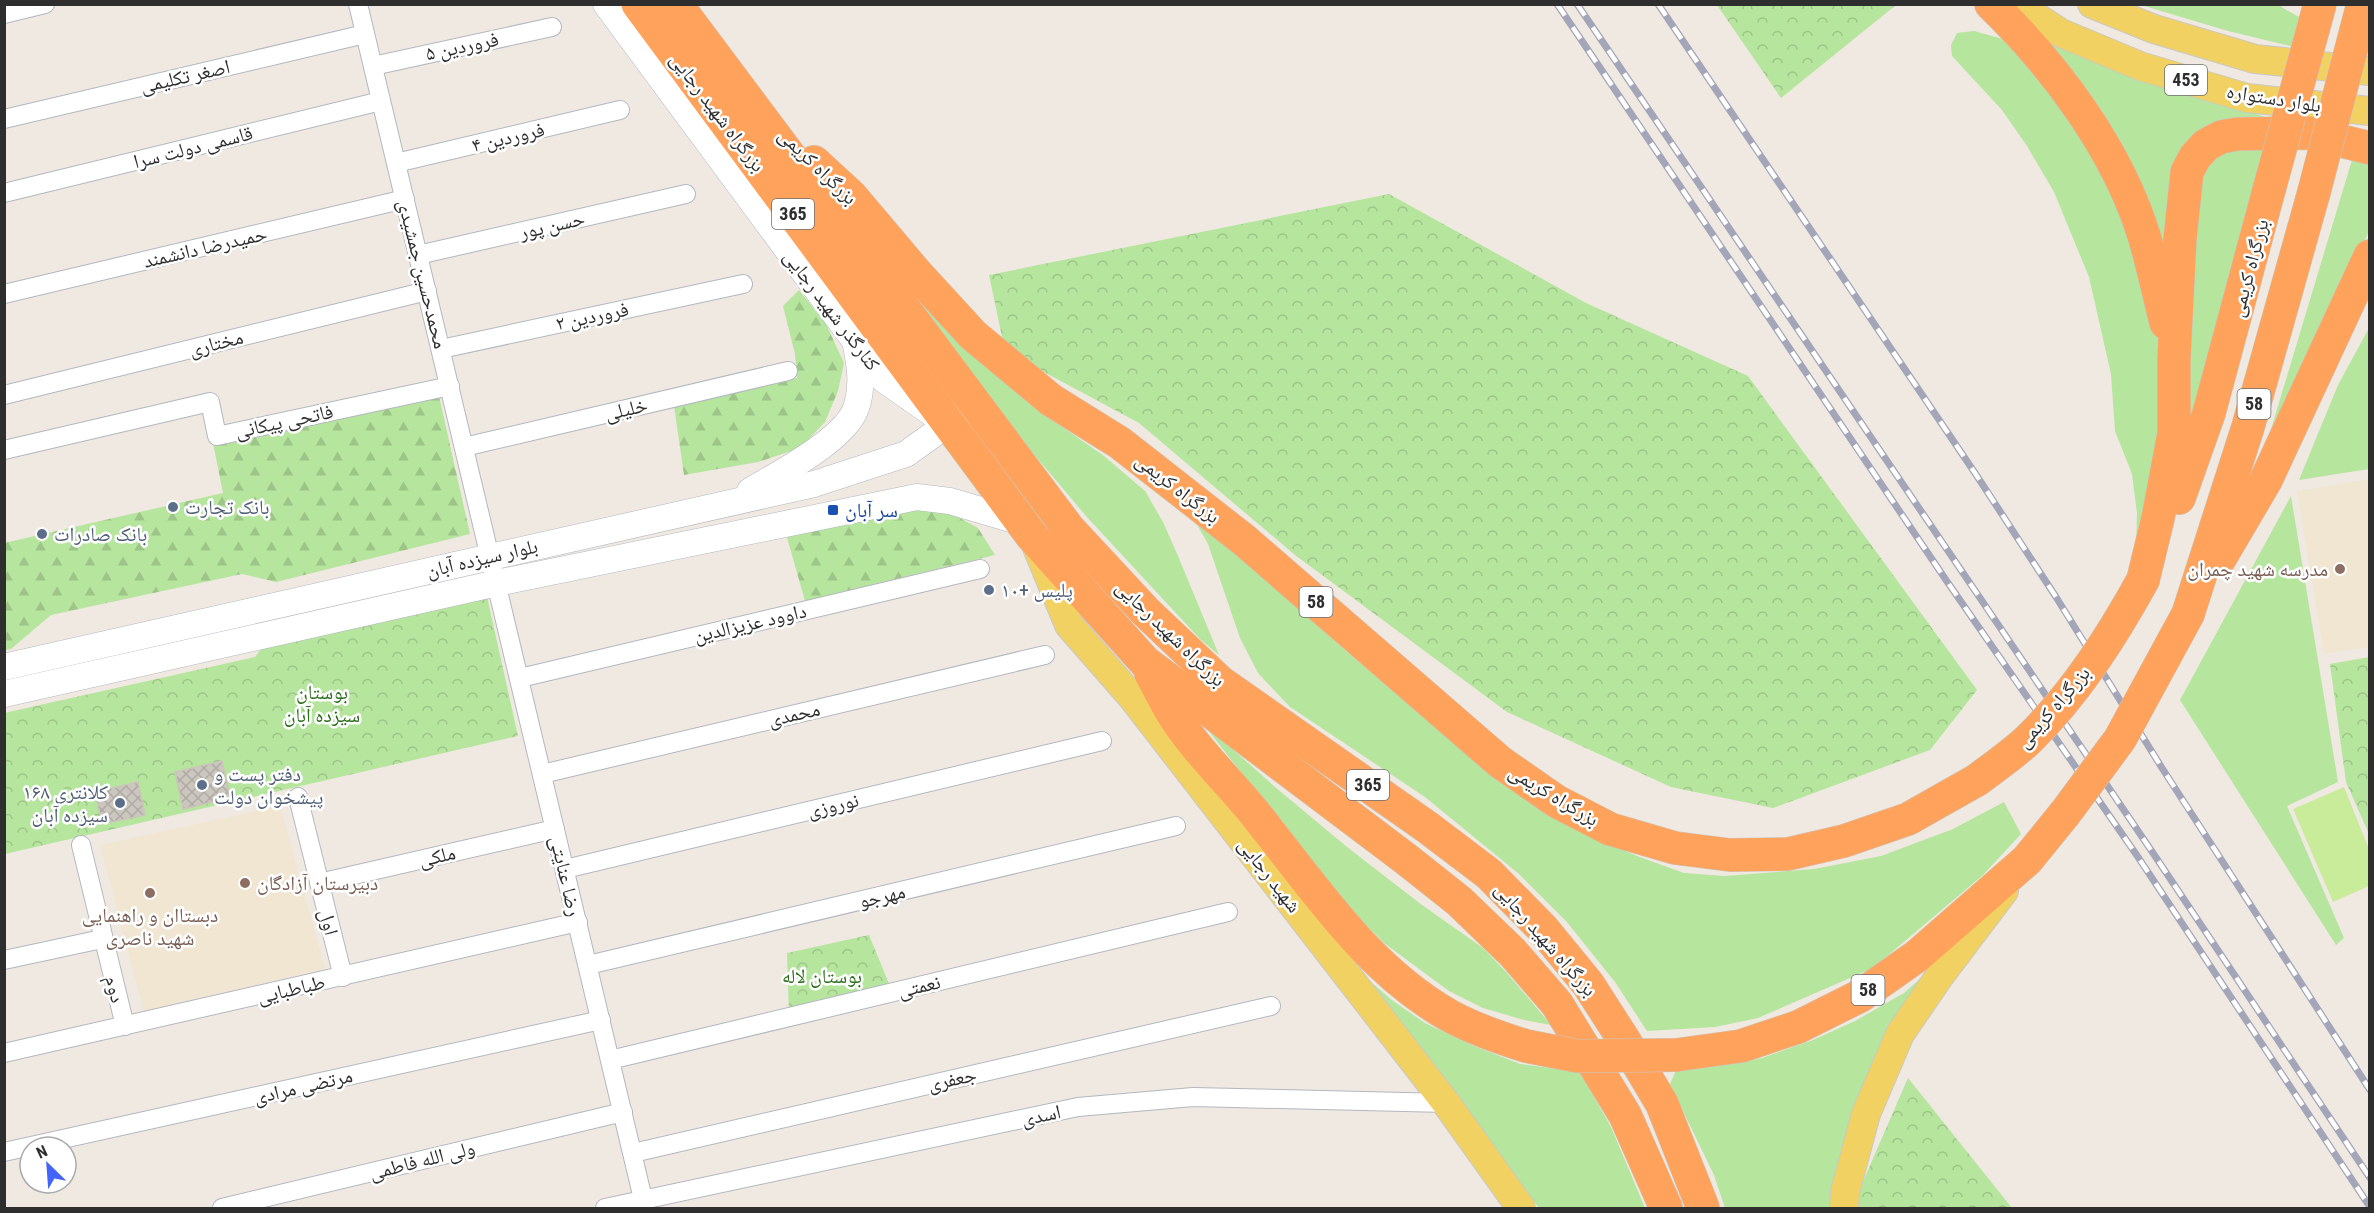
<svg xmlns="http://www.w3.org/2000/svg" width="2374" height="1213" font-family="'Roboto Condensed','Noto Naskh Arabic',sans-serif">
  <defs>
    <pattern id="forest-firs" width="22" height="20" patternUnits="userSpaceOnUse" patternTransform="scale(1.5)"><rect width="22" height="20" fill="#b6e59e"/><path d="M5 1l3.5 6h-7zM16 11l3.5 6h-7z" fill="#9dc588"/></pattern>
    <pattern id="park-crowns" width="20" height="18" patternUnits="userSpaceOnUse" patternTransform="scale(1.5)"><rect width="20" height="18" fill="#b6e59e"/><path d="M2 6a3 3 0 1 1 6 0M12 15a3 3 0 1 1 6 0" fill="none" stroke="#9dc588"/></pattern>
    <pattern id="building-cross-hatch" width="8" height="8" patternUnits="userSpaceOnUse" patternTransform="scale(1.5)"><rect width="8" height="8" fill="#cbc7bf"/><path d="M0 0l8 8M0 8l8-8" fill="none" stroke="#afaba4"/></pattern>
  </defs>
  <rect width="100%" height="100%" fill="#efe9e1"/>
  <!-- education -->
  <g fill="#f0e6d1">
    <path d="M 2369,479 L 2369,647 L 2324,654 L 2297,491 Z"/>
    <path d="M 280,806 L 325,969 L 144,1012 L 100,845 Z"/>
  </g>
  <!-- grass -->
  <g fill="#b6e59e">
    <path d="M 2141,5 L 2280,5 L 2283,8 L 2301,18 L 2294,47 L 2228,31 Z"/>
    <path d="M 1974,31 L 2010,41 L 2105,169 L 2159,332 L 2166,422 L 2136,548 L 2137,513 L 2132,474 L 2115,431 L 2111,374 L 2089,277 L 2054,192 L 2027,146 L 2002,110 L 1952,56 L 1951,45 L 1957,33 Z"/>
    <path d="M 2031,35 L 2271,119 L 2199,137 L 2169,290 Z"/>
    <path d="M 2267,144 L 2186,441 L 2197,176 L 2215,156 L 2241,147 Z"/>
    <path d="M 2352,160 L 2369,161 L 2369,231 L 2260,466 Z"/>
    <path d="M 888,268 L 984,364 L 1028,403 L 1104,456 L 1145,491 L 1163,522 L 1178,556 L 1219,655 L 1200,639 L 1086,516 L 1032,452 Z"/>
    <path d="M 2369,328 L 2369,469 L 2299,480 L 2338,385 Z"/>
    <path d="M 2291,496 L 2338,782 L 2287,806 L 2344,938 L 2336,945 L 2180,700 Z"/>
    <path d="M 1190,512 L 1346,651 L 1501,783 L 1576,829 L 1637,856 L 1684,873 L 1725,876 L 1814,869 L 1881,856 L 1953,829 L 2004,802 L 2021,834 L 1983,875 L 1873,968 L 1758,1018 L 1715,1027 L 1647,1031 L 1615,982 L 1566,921 L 1519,874 L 1425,797 L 1290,707 L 1258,673 L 1240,638 L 1208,544 Z"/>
    <path d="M 1200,720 L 1275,787 L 1347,847 L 1422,905 L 1483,948 L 1507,973 L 1551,1025 L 1524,1020 L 1483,1008 L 1449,991 L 1384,943 L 1361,920 L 1310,860 Z"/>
    <path d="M 1350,964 L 1393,1001 L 1425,1023 L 1474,1046 L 1520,1064 L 1580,1072 L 1611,1127 L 1645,1208 L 1539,1208 Z"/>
    <path d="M 1933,967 L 1836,1208 L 1725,1208 L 1714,1175 L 1670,1084 L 1676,1070 L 1711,1067 L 1762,1058 L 1813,1040 L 1855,1021 L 1904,993 Z"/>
  </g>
  <!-- forest -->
  <g fill="url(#forest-firs)">
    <path d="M 799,290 L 826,324 L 844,363 L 838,391 L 825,422 L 800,448 L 758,462 L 684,475 L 674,406 L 797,378 L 795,354 L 783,306 Z"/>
    <path d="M 439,396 L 470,534 L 276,582 L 242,574 L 51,615 L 11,649 L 5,650 L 4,543 L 223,493 L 213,443 Z"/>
    <path d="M 938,506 L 978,528 L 995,555 L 805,601 L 786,534 L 900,508 Z"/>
  </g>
  <!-- park -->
  <g fill="url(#park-crowns)">
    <path d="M 1717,5 L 1896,5 L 1781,98 Z"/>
    <path d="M 1389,194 L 1586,303 L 1748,376 L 1977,690 L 1930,750 L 1773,808 L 1671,787 L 1507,712 L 1295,555 L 1139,423 L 1005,351 L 989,275 Z"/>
    <path d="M 486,592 L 518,736 L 5,854 L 4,713 L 255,657 L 269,638 Z"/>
    <path d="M 2369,657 L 2370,657 L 2369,834 L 2346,782 L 2330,664 Z"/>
    <path d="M 869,935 L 892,991 L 789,1015 L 787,953 Z"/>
    <path d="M 1908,1078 L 2012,1208 L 1857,1208 L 1858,1193 Z"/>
  </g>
  <!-- pitch -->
  <path fill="#c9ec9a" d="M 2344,787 L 2369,849 L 2369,886 L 2333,902 L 2293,809 Z"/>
  <!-- building -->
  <g fill="url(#building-cross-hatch)" stroke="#cbc5ba" stroke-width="1.5">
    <path d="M 222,761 L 230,798 L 183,809 L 175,772 Z"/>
    <path d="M 138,782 L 145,815 L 102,824 L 95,792 Z"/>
  </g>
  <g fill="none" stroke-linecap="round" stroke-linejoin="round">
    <!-- street casing -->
    <g stroke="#b4b7c1" stroke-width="20">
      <g id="street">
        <path d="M 358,4 L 643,1199 L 644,1208"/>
        <path d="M 4,14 L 45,4"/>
        <path d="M 373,66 L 552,27"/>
        <path d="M 4,119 L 365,34"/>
        <path d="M 396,163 L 620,110"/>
        <path d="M 4,193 L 381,101"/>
        <path d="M 418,255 L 686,194"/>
        <path d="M 4,294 L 405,199"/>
        <path d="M 441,349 L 743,284"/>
        <path d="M 4,395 L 427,291"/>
        <path d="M 464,447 L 788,371"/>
        <path d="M 4,450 L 210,402 L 217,436 L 450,386"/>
        <path d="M 520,678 L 980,569"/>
        <path d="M 542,774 L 1045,655"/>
        <path d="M 298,797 L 343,977"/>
        <path d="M 81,845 L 125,1026"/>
        <path d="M 565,869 L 1102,741"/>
        <path d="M 319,883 L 555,829"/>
        <path d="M 4,960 L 102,939"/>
        <path d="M 588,965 L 1176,826"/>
        <path d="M 4,1053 L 578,922"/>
        <path d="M 610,1060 L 1228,912"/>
        <path d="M 4,1152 L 601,1020"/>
        <path d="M 633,1153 L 1271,1006"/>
        <path d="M 222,1208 L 623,1112"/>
        <path d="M 605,1208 L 1078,1107 L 1193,1097 L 1446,1103"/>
      </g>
    </g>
    <!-- secondary casing -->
    <g stroke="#b4b7c1" stroke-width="27">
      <g id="secondary">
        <path d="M 606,4 L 883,379 L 936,416"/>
        <path d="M 750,491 C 778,474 849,438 857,405 C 863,385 860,366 856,345"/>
        <path d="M 4,667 L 814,484 L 906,454 L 963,413"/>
        <path d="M 4,694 L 497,583 L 917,497 L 950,501 L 1021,522"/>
      </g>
    </g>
    <!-- primary casing -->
    <g stroke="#c9c9c9" stroke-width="30">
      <g id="primary">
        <path d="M 2016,4 L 2061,33 L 2140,66 L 2247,98 L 2370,111"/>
        <path d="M 2092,4 L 2154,29 L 2255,59 L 2370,71"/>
        <path d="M 1036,545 L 1069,625 L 1132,697 L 1446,1103 L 1521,1208"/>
        <path d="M 1844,1208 L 1845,1192 L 1866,1114 L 1900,1034 L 1939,977 L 2004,891"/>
      </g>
    </g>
    <!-- highway casing -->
    <g stroke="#c9c9c9" stroke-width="34">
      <g id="highway">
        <path d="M 638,4 L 1031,535 L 1145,662 L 1406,859 L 1459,901 L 1513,953 L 1557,1004 L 1625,1115 L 1666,1208"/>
        <path d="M 676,4 L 1068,528 L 1146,612 L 1220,682 L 1427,827 L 1489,874 L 1543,929 L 1588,984 L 1624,1040 L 1662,1104 L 1703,1208"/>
        <path d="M 1991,4 C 2056,67 2119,152 2145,239 C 2153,267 2159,295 2166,323"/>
        <path d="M 814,162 L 851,196 L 917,274 L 973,335 L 1051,400 L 1120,443 L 1244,540 L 1500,762 L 1556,801 L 1610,829 L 1675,848 L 1730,855 L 1788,854 L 1844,841 L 1908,819 L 1977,780"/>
        <path d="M 2179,498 L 2209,413 L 2270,186"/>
        <path d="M 2219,560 L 2266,480 L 2370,256"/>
        <path d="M 2143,580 L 2158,518 L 2174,433 L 2174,358 L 2180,239 L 2187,172 L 2195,157 L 2206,145 L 2221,137 L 2237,134 L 2309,133 L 2370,148"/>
        <path d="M 2188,614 L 2248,427 L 2314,192"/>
        <path d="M 1151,674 C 1160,690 1168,708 1178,722 C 1199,753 1228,781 1252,810 C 1312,884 1365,968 1450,1016 C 1474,1029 1500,1038 1526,1046"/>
        <path d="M 1676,1055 L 1741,1046 L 1798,1027 L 1860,996 L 1917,956 L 2027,860"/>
      </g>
    </g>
    <!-- street -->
    <use href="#street" stroke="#fff" stroke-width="18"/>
    <!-- secondary -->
    <use href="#secondary" stroke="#fff" stroke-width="26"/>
    <!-- primary -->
    <use href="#primary" stroke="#f2d163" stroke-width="28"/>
    <!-- highway -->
    <use href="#highway" stroke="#ffa35c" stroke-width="33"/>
    <!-- rail casing -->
    <g stroke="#a3a6b8" stroke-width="7">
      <g id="rail">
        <path d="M 1557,4 L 1946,580 L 2138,857 L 2370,1207"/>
        <path d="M 1577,4 L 2153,853 L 2370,1178"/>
        <path d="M 1658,4 L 1975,473 L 2056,597 L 2162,768 L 2370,1090"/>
      </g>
    </g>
    <!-- rail -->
    <use href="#rail" stroke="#fff" stroke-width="4.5" stroke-dasharray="14" stroke-linecap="butt"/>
    <!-- highway-bridge casing -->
    <g stroke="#c9c9c9" stroke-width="34" stroke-linecap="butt">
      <g id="highway-bridge">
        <path d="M 2270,186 L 2320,4"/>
        <path d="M 2314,192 L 2363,4"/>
        <path d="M 1977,780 C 1994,767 2012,755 2028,740 C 2075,694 2111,638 2143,580"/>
        <path d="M 2027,860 L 2066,812 L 2120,739 L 2188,614"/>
        <path d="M 1526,1046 L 1577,1056 L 1676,1055"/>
      </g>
    </g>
    <!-- highway-bridge -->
    <use href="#highway-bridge" stroke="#ffa35c" stroke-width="33"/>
  </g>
  <!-- markers -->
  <g fill="#5c6f8a" stroke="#fff" stroke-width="2">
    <circle cx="173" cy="507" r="6"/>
    <circle cx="42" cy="534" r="6"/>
    <circle cx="989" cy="590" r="6"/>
    <circle cx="202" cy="785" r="6"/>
    <circle cx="120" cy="803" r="6"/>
  </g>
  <rect fill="#1a4fb4" stroke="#fff" stroke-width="2" x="827" y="504" width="12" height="12" rx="3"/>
  <g fill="#8d6e63" stroke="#fff" stroke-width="2">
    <circle cx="2340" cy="569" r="6"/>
    <circle cx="245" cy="883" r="6"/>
    <circle cx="150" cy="893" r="6"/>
  </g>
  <g text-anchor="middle" stroke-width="5" stroke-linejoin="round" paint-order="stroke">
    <!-- shield labels -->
    <g fill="#fff" stroke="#6d6d6d" stroke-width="1.5">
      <rect x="2165" y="65" width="42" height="30" rx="4.5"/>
      <rect x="772" y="199" width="42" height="30" rx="4.5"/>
      <rect x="2237.5" y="389" width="33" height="30" rx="4.5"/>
      <rect x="1299.5" y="587" width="33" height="30" rx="4.5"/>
      <rect x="1347" y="770" width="42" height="30" rx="4.5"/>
      <rect x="1851.5" y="975" width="33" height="30" rx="4.5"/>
    </g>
    <g font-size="18" font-weight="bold" fill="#2e2e2e">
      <text x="2186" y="86">453</text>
      <text x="793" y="220">365</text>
      <text x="2254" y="410">58</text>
      <text x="1316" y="608">58</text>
      <text x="1368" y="791">365</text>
      <text x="1868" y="996">58</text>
    </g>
    <!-- street labels -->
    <g font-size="20" fill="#2e2e2e" stroke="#fff">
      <text transform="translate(462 46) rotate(-12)" y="7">فروردین ۵</text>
      <text transform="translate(185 76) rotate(-13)" y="7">اصغر تکلیمی</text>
      <text transform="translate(2274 98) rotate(9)" y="7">بلوار دستواره</text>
      <text transform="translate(718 112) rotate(53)" y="7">بزرگراه شهید رجایی</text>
      <text transform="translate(508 137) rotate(-13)" y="7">فروردین ۴</text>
      <text transform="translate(193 147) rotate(-14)" y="7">قاسمی دولت سرا</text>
      <text transform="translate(818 166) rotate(44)" y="7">بزرگراه کریمی</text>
      <text transform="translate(552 225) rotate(-13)" y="7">حسن پور</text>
      <text transform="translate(205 247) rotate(-13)" y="7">حمیدرضا دانشمند</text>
      <text transform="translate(2249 268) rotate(-75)" y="7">بزرگراه کریمی</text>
      <text transform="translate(423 274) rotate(76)" y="7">محمدحسین جمشیدی</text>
      <text transform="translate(832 310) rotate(53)" y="7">کنارگذر شهید رجایی</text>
      <text transform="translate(592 316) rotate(-12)" y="7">فروردین ۲</text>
      <text transform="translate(216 343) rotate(-14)" y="7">مختاری</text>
      <text transform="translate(626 409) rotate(-13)" y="7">خلیلی</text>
      <text transform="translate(284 421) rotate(-12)" y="7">فاتحی پیکانی</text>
      <text transform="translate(1178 488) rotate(38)" y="7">بزرگراه کریمی</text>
      <text transform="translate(482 558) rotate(-13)" y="7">بلوار سیزده آبان</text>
      <text transform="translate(750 623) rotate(-13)" y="7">داوود عزیزالدین</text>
      <text transform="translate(1171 633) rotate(44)" y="7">بزرگراه شهید رجایی</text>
      <text transform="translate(2053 707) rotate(-49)" y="7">بزرگراه کریمی</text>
      <text transform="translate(794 714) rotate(-13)" y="7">محمدی</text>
      <text transform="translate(1554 795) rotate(31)" y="7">بزرگراه کریمی</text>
      <text transform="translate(833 805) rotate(-13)" y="7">نوروزی</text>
      <text transform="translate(437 856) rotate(-13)" y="7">ملکی</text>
      <text transform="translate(1270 875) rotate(52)" y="7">شهید رجایی</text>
      <text transform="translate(566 876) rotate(77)" y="7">رضا عنایتی</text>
      <text transform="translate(882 896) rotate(-13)" y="7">مهرجو</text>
      <text transform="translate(329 922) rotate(76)" y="7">اول</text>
      <text transform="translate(1546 939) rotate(49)" y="7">بزرگراه شهید رجایی</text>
      <text transform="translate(919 986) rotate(-13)" y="7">نعمتی</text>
      <text transform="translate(115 989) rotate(75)" y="7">دوم</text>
      <text transform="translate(291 989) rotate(-13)" y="7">طباطبایی</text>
      <text transform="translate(952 1079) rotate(-13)" y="7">جعفری</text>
      <text transform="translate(303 1086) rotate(-13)" y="7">مرتضی مرادی</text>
      <text transform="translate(1041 1115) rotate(-12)" y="7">اسدی</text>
      <text transform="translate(422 1160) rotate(-14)" y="7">ولی الله فاطمی</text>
    </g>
    <!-- service labels -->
    <g font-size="20" fill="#4e5e75" stroke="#fff" text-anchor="start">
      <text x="185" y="514">بانک تجارت</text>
      <text x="54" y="541">بانک صادرات</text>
      <text x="1001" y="597">پلیس +۱۰</text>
      <text x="214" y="781">دفتر پست و<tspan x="214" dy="23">پیشخوان دولت</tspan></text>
      <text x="108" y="799" text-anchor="end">کلانتری ۱۶۸<tspan x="108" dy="23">سیزده آبان</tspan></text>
    </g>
    <!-- transit labels -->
    <g font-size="20" fill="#164399" stroke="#fff" text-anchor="start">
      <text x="845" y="517">سر آبان</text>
    </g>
    <!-- education labels -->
    <g font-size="20" fill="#785e54" stroke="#fff" text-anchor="end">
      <text x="2328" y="576">مدرسه شهید چمران</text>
      <text x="257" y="890" text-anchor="start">دبیرستان آزادگان</text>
      <text x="150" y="922" text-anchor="middle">دبستاان و راهنمایی<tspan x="150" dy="23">شهید ناصری</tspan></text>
    </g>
    <!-- park labels -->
    <g font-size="20" fill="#2c6e1b" stroke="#fff">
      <text x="322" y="699">بوستان<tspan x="322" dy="23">سیزده آبان</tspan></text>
      <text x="822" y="983">بوستان لاله</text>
    </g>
  </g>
  <!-- border -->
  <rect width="2374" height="1213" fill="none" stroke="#2e2e2e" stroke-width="12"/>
  <!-- north arrow -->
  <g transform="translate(48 1165) rotate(335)"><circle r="28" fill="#ffffff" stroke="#ababab" stroke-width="1.5"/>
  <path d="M0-4.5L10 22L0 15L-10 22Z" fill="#4264fb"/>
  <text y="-9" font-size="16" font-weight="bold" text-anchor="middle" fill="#2e2e2e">N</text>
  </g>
</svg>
